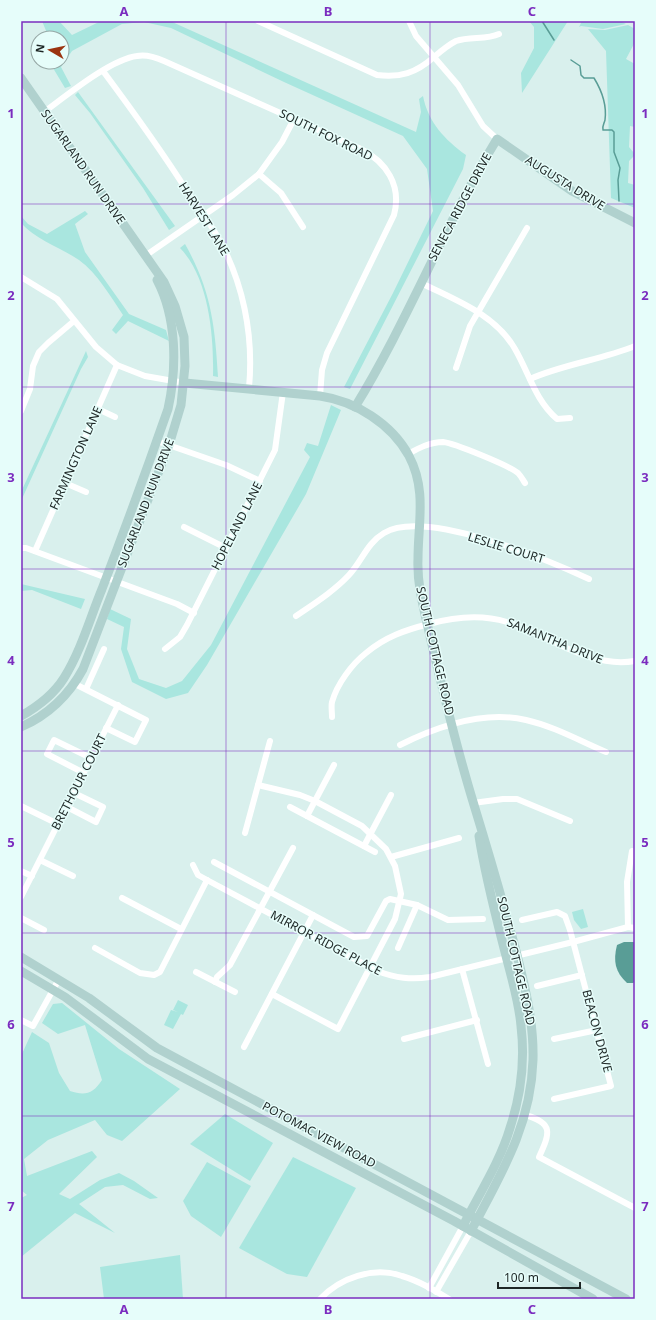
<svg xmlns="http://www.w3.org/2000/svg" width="656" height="1320" font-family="'Noto Sans',sans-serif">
  <rect width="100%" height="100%" fill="#d9f0ed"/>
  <!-- green -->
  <g fill="#a9e6df">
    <path d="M 42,21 L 59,21 L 72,35 L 101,21 L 170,21 L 416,132 L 421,112 L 419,99 L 423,96 C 428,122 445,140 466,155 L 463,169 L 350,389 L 344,387 L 393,293 L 433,211 L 427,169 L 403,136 L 284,82 L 171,28 L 144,22 L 122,24 L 72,51 L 61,67 L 71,86 L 65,88 L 50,63 L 62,62 L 62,38 L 49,38 Z"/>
    <path d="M 529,21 L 568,21 L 522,93 L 521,73 L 534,48 L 534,27 Z"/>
    <path d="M 582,21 L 620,21 L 626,24 L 603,29 L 581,26 L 579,27 Z"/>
    <path d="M 628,25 L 635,29 L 635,42 L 626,59 L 635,64 L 635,127 L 630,126 L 629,147 L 634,153 L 634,156 L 629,161 L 628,183 L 635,185 L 635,208 L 611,198 L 606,51 L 588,29 L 605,30 Z"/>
    <path d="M 78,92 L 175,226 L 169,230 L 143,188 L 90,113 L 75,95 Z"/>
    <path d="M 85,211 L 88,214 L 75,224 L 85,252 L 129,314 L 166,330 L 169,341 L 128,321 L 116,334 L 112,330 L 123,315 C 110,296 98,274 79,260 C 60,247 36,240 21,223 L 21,216 L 28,224 L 47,234 Z"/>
    <path d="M 185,244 C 211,290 215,325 218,377 L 213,376 C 214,336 209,278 180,248 Z"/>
    <path d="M 86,351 L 88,357 L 81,369 L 21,501 L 21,492 Z"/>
    <path d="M 331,405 L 341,410 L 306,494 L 207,665 L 188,693 L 166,699 L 132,682 L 121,649 L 124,627 L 107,619 L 110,609 L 131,619 L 127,649 L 139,679 L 166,688 L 182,681 L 211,645 L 310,457 L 304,450 L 307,443 L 318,446 Z"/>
    <path d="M 21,584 L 85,599 L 81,609 L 32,590 L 21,591 Z"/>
    <path d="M 583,909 L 588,927 L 581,929 L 574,920 L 572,912 Z"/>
    <path d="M 178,1000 L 188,1005 L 183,1015 L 181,1014 L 173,1029 L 164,1025 L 171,1010 L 178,1012 L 173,1010 Z"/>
    <path d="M 62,1003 L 119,1049 L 180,1089 L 122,1141 L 107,1135 L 95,1120 L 48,1140 L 24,1159 L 27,1176 L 92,1151 L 97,1157 L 59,1194 L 70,1199 L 100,1180 L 119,1173 L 134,1181 L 158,1198 L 150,1199 L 123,1185 L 105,1187 L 79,1204 L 115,1233 L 75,1213 L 21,1257 L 21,1198 L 27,1195 L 21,1190 L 21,1056 L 32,1032 L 49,1043 L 59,1073 L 70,1091 C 85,1096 93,1094 102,1080 L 85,1025 L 58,1034 L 42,1023 L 53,1004 Z"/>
    <path d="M 225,1114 L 273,1143 L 250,1181 L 190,1144 Z"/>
    <path d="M 293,1157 L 356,1188 L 307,1277 L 287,1274 L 239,1248 Z"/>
    <path d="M 207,1162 L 251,1186 L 221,1237 L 191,1216 L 183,1201 Z"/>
    <path d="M 180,1255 L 183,1299 L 104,1299 L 100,1267 Z"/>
  </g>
  <!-- water -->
  <path fill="#599d96" d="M 624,942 L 635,942 L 635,982 L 633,983 L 627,983 C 615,972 613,961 617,945 Z"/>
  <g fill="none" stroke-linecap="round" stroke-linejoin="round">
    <!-- stream -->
    <g stroke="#599d96" stroke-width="1.5">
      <path d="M 542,21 L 554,40"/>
      <path d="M 571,60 L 580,66 L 581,75 L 584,78 L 594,78 C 602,91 607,105 605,120 C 604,124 602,126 603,130 L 612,130 L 614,132 L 614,152 L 620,168 L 618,180 L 619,201"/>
    </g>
    <!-- street -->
    <g stroke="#fff" stroke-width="6">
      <path d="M 258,21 L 377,75 C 400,78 416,73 434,57 C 441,51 448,45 456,41 C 470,36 486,40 499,34"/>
      <path d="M 409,21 L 416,36 L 458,85 L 483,126 L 497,139"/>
      <path d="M 103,71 C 132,110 161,150 187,191 C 196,205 207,218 216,234 C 243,280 254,335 249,388"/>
      <path d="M 44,112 C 66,96 111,59 137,56 C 146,54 155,57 164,61 L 361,149 C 386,162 402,185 394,215 L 327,353 L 322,370 L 320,396"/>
      <path d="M 259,174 L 281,193 L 303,227"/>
      <path d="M 145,256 L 233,195 L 259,174 L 282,142 L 294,119"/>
      <path d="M 21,277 L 57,299 L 96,347 L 117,365 L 145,376 L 185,383"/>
      <path d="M 421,283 C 455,300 495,314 515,349 C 529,373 535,400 557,419 L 570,418"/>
      <path d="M 456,368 L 470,326 L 527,228"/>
      <path d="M 530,379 C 564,364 601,360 635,346"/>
      <path d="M 98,409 L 115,417"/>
      <path d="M 21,411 L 30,389 L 33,366 L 39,352 L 48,343 L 74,321"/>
      <path d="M 157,441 L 226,465 L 260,481"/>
      <path d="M 408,454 C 419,448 430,442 443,442 C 454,443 510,466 518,473 C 521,476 523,480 525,483"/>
      <path d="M 65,483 L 86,492"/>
      <path d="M 184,527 L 226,548"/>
      <path d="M 21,548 L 26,548 L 177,604 L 194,613"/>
      <path d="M 35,551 L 117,365"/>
      <path d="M 296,616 C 315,603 334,591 349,575 C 362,561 367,543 384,533 C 425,508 548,560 589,579"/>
      <path d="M 165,649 L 180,637 L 187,625 L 275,450 L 283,392"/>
      <path d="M 75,684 L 146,720 L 135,742 L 106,728"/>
      <path d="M 86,689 L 104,649"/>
      <path d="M 332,717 C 332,712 331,706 332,702 C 337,684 352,664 366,653 C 385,637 405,630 429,624 C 454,617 481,614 507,622 C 549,635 588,669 635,661"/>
      <path d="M 400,745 C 438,726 483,710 526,720 C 553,726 580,741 606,752"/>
      <path d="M 84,773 L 47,754 L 54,740 L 91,758"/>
      <path d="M 258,785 L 300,795 L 315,801 L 362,826 L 386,849 L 395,866 L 401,894 L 395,919 L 338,1029 L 272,994"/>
      <path d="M 473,803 L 503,799 L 517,799 L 570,821"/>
      <path d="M 21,806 L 58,824"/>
      <path d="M 67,807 L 96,822 L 103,807 L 74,793"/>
      <path d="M 290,807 L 375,852"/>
      <path d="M 307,816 L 334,765"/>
      <path d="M 245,833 L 270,741"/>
      <path d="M 364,846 L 391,795"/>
      <path d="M 391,857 L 459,838"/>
      <path d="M 40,860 L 73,876"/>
      <path d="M 214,862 L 354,937 L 367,936 L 386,901 L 390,899 L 417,905 L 448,920 L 483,919"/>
      <path d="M 193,865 L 198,875 L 207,880 L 377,971 C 396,978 411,980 430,977 L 573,942 L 628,927 L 635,928"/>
      <path d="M 21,871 L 32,876"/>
      <path d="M 21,897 L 118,705"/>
      <path d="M 122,898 L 181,929"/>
      <path d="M 21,918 L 44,930"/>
      <path d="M 522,920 L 557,912 L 565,916 L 570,930 L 611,1086 L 554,1099"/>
      <path d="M 628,927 L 627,882 L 632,851"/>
      <path d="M 95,948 L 140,973 L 154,975 L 160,972 L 207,880"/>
      <path d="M 398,948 L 417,905"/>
      <path d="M 462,969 L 488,1064"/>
      <path d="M 196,972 L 235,992"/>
      <path d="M 215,982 L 217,977 L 230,965 L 293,848"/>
      <path d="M 537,986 L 582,975"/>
      <path d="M 21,1020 L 33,1026 L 59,979"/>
      <path d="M 404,1039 L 477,1020"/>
      <path d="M 554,1039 L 597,1030"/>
      <path d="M 244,1047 L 313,915"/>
      <path d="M 525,1115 C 554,1123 550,1133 539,1157 L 635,1208"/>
      <path d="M 429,1288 L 463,1226"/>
      <path d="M 436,1292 L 471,1231"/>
      <path d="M 320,1299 C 340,1278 373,1266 402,1276 C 419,1281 434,1290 449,1299"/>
    </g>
    <!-- secondary -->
    <g stroke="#b0d1ce" stroke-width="9">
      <path d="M 21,78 L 164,282 L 175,306 L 184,337 L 185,366 L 181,405 L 169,445 L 83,669 C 69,695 48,715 21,727"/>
      <path d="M 185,383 L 320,396 C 355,401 392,424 409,456 C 427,490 418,523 418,559 C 417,581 422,602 427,623 C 441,684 456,746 474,805 C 489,854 503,902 516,951 C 525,987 534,1022 533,1060 C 531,1126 501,1174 471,1231"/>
      <path d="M 355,407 C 408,321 444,226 497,139 L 572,191 L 635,223"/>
      <path d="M 21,716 C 37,707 54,694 64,678 C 81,651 90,618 102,589 C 125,529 147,469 168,409 C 177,368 177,318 157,280"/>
      <path d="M 21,957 L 89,998 L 157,1048 L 626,1299"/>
      <path d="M 21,971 L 65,997 L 148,1059 L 454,1221 L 593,1299"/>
      <path d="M 463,1226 C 479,1194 500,1162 510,1128 C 521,1095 525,1060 521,1026 C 519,1001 511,976 505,952 C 495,913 485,875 479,836"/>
    </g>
  </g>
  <!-- grid -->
  <path fill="none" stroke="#7b2cbf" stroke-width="1" stroke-opacity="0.55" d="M 226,21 L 226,1299M 430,21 L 430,1299M 21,204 L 635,204M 21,387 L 635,387M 21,569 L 635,569M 21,751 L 635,751M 21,933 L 635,933M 21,1116 L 635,1116"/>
  <g text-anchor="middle" stroke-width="3" stroke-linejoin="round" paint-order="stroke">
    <!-- street labels -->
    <g font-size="12" fill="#1d2625" stroke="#e6fdfa">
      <text transform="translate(326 135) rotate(26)" y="4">SOUTH FOX ROAD</text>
      <text transform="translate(83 167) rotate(55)" y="4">SUGARLAND RUN DRIVE</text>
      <text transform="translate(565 183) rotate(32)" y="4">AUGUSTA DRIVE</text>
      <text transform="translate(460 207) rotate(-62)" y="4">SENECA RIDGE DRIVE</text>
      <text transform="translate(204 219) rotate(58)" y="4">HARVEST LANE</text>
      <text transform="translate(76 458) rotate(-66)" y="4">FARMINGTON LANE</text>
      <text transform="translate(146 503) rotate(-69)" y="4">SUGARLAND RUN DRIVE</text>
      <text transform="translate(237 526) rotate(-63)" y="4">HOPELAND LANE</text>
      <text transform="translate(506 548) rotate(17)" y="4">LESLIE COURT</text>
      <text transform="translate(555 641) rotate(22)" y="4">SAMANTHA DRIVE</text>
      <text transform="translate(435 651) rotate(77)" y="4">SOUTH COTTAGE ROAD</text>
      <text transform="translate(79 782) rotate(-63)" y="4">BRETHOUR COURT</text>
      <text transform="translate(326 943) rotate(28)" y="4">MIRROR RIDGE PLACE</text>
      <text transform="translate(516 961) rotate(77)" y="4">SOUTH COTTAGE ROAD</text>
      <text transform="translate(597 1031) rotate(75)" y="4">BEACON DRIVE</text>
      <text transform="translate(319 1135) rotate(28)" y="4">POTOMAC VIEW ROAD</text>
    </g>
  </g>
  <!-- border -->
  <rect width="656" height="1320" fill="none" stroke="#e6fdfa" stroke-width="44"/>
  <!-- north arrow -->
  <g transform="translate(50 50) rotate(279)"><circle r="19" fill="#e6fdfa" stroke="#96a7a5"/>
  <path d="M0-3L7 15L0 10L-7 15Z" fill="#9b3410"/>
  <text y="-6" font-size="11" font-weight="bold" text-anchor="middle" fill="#1d2625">N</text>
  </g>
  <!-- scale -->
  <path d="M498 1282v6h82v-6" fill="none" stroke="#1d2625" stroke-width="2"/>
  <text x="504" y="1282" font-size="12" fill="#1d2625" stroke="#e6fdfa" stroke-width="3" paint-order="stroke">100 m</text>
  <rect x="22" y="22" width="612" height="1276" fill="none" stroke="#7b2cbf" stroke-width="1.5"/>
  <g font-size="13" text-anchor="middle" font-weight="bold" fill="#7b2cbf">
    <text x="124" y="16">A</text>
    <text x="328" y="16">B</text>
    <text x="532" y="16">C</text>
    <text x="11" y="118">1</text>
    <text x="645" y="118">1</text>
    <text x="11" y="300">2</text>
    <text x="645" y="300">2</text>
    <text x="11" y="482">3</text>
    <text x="645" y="482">3</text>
    <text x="11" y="665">4</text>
    <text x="645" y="665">4</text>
    <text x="11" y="847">5</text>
    <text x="645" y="847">5</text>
    <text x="11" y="1029">6</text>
    <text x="645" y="1029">6</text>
    <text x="11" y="1211">7</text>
    <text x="645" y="1211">7</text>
    <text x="124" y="1314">A</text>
    <text x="328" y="1314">B</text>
    <text x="532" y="1314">C</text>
  </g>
</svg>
